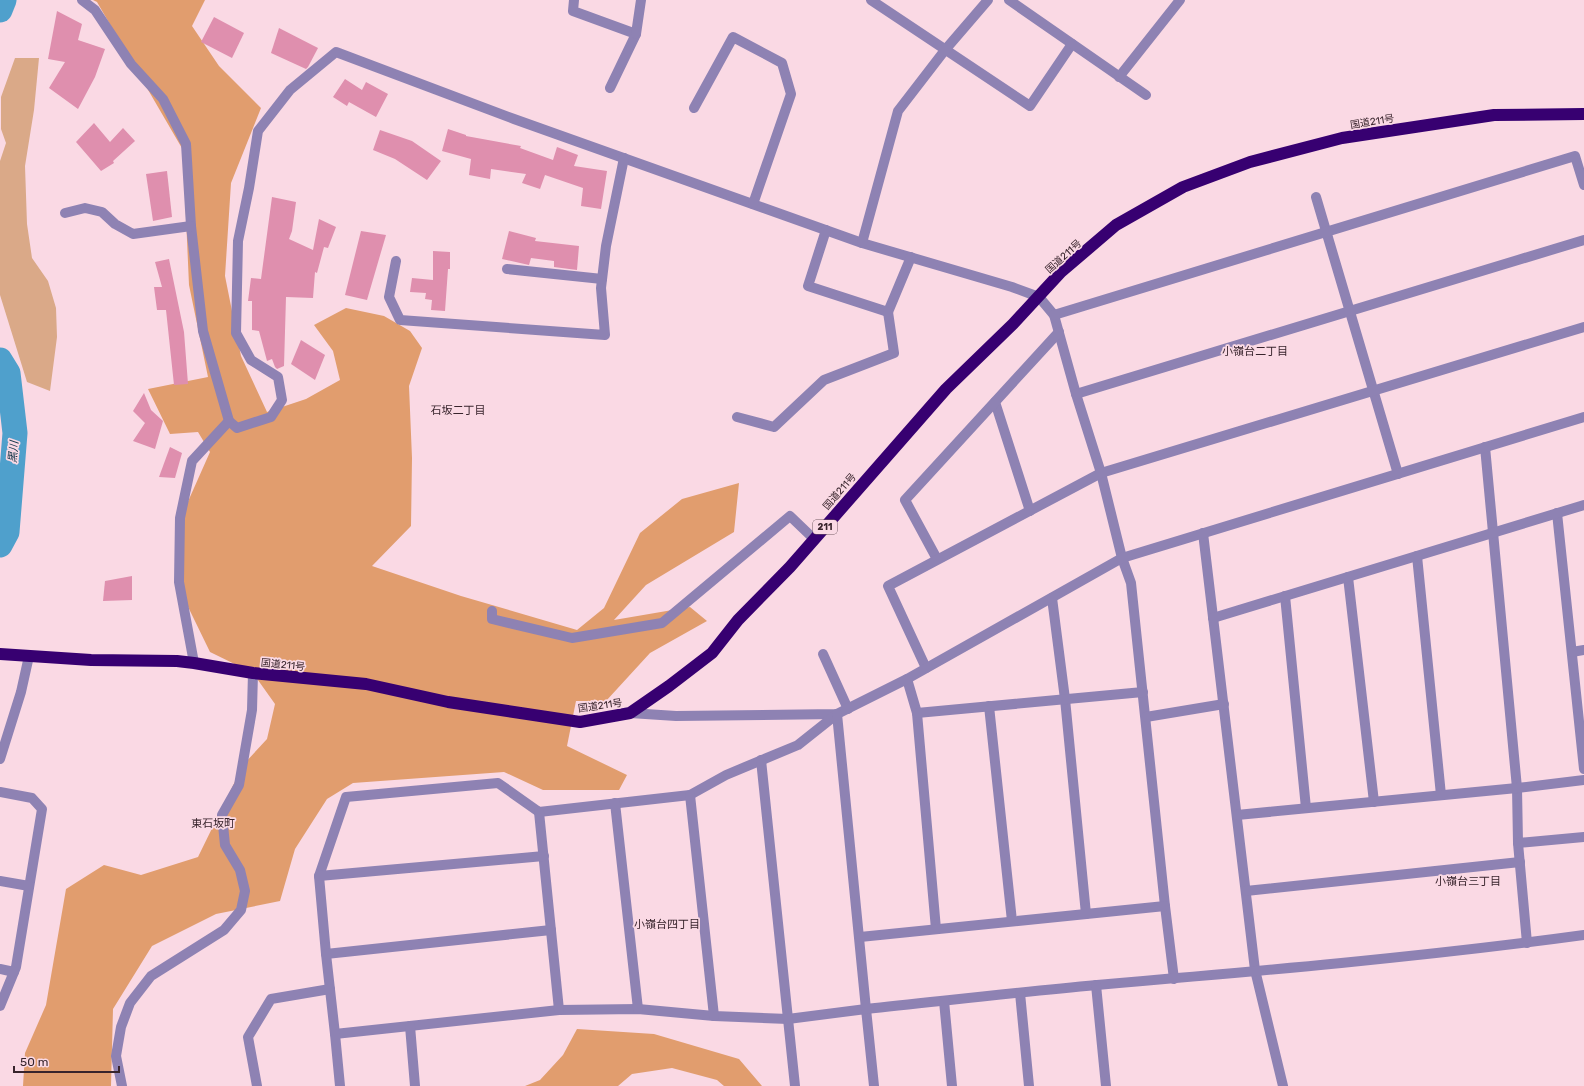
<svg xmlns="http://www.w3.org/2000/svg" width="1584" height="1086" font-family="Rubik,'Noto Sans JP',sans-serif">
  <rect width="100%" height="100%" fill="#fad9e4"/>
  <!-- green -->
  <path fill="#daa988" d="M 15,58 L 39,58 L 34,110 L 25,166 L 27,224 L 32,258 L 48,281 L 56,308 L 57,337 L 50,391 L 27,382 L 0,295 L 0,161 L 6,143 L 1,129 L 1,97 Z"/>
  <!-- forest -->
  <g fill="#e19d6e">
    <path d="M 93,0 L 205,0 L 192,26 L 219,66 L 261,108 L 231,183 L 225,276 L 241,356 L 267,412 L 306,399 L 340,380 L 333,351 L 314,325 L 346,308 L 384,316 L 410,331 L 422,348 L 409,386 L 412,458 L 411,526 L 372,566 L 461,596 L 577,630 L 604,608 L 640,533 L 682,499 L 739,483 L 734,532 L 646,585 L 614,620 L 690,607 L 707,621 L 650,653 L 606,701 L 576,701 L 567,746 L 627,775 L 619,790 L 543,790 L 504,772 L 353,783 L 327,799 L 295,849 L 280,901 L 216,914 L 152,946 L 113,1009 L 111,1086 L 23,1086 L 25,1053 L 46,1005 L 66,889 L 104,865 L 141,875 L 198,857 L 243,765 L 267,739 L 275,704 L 253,673 L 210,652 L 175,580 L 178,524 L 210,452 L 198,432 L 170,434 L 148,389 L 208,377 L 189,285 L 183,150 L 97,2 Z"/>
    <path d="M 577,1029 L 654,1034 L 739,1059 L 762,1086 L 724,1086 L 717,1080 L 672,1068 L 632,1074 L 618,1086 L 525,1086 L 540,1080 L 563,1055 Z"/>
  </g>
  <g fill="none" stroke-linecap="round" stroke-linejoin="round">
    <!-- river -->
    <g stroke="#4fa0cc" stroke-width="25">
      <path d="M 0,10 L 4,0"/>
      <path d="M 0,360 L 8,373 L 15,433 L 7,532 L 0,545"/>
    </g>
  </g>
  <!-- building -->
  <g fill="#df8fae">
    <path d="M 57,11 L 82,24 L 78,40 L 105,49 L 95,77 L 78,109 L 49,88 L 65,62 L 48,59 Z"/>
    <path d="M 214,17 L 244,33 L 232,58 L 201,42 Z"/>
    <path d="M 279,28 L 318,48 L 308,67 L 306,69 L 271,53 Z"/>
    <path d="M 345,79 L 362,90 L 366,82 L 388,94 L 376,117 L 349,102 L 347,106 L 333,97 Z"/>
    <path d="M 94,123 L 110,142 L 123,128 L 135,141 L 113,161 L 114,163 L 101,171 L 76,142 Z"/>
    <path d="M 448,129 L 466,135 L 466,136 L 521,146 L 520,148 L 553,160 L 557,147 L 578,155 L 574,166 L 607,171 L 601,209 L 581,206 L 583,188 L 545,175 L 540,189 L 522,183 L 526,174 L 491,169 L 490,179 L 469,175 L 471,159 L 442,151 Z"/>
    <path d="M 380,130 L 412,141 L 441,161 L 427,180 L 395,159 L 373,150 Z"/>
    <path d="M 167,171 L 172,217 L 153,221 L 146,174 Z"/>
    <path d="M 272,197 L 296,202 L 292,231 L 289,239 L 313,250 L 319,219 L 336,227 L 328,248 L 324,247 L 317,273 L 315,272 L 313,298 L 286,297 L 284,366 L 277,369 L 275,367 L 272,359 L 267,361 L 259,331 L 252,330 L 252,301 L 248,301 L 251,278 L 261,279 Z"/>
    <path d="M 361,231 L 386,235 L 367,300 L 345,295 Z"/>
    <path d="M 509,231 L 536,238 L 535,241 L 579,246 L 577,270 L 554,267 L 554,261 L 531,258 L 529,265 L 502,259 Z"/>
    <path d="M 433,251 L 450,252 L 450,269 L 448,269 L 445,311 L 431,310 L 432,300 L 425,299 L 426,293 L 410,292 L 412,278 L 433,280 Z"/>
    <path d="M 169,259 L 184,332 L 188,384 L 174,385 L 166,310 L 157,310 L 154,287 L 162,287 L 155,262 Z"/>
    <path d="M 301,340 L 325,355 L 315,380 L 291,364 Z"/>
    <path d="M 144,393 L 151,410 L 163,421 L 155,449 L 133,441 L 145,423 L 133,411 Z"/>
    <path d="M 170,447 L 182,453 L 175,478 L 159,477 Z"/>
    <path d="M 132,576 L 132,600 L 103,601 L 105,581 Z"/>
  </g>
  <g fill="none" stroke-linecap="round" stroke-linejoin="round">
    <!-- minor -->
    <g stroke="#8e82b3" stroke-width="10">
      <path d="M 82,0 L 95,10 L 131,64 L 163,99 L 186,144 L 191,226 L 203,331 L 229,421 L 237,428 L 271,417 L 282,400 L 278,377 L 251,360 L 236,333 L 238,241 L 249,188 L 258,131 L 290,90 L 336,52 L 514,119 L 862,243 L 1012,287 L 1039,297 L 1054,315 L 1076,394 L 1101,473 L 1122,558 L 1131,583 L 1165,906 L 1174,979"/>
      <path d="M 574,0 L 573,11 L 636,34 L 610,88"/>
      <path d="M 871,0 L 1030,106 L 1072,44"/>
      <path d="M 1009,0 L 1146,95"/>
      <path d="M 636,34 L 641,0"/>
      <path d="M 1119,77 L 1180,0"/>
      <path d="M 694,108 L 733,37 L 782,63 L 791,94 L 753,204"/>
      <path d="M 1316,197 L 1398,474"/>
      <path d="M 65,213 L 85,208 L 102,212 L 115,224 L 133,234 L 191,226"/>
      <path d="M 826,230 L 808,286 L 888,312 L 911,257"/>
      <path d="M 862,243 L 898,111 L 945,50 L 988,0"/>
      <path d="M 396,261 L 389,297 L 400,320 L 605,335 L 601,288 L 606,246 L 624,158"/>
      <path d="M 507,269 L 602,279"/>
      <path d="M 1054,315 L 1575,156 L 1584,185"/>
      <path d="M 1076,394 L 1584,240"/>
      <path d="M 995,402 L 1030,511"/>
      <path d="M 737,417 L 774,427 L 824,380 L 894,353 L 888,312"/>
      <path d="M 1485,447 L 1517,788 L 1518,843 L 1527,943"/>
      <path d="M 1557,513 L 1584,769"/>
      <path d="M 1203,533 L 1255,970 L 1283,1086"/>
      <path d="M 1417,556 L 1441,795"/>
      <path d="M 937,559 L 905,500 L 1059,332"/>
      <path d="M 1348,577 L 1374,802"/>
      <path d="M 1285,596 L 1306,808"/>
      <path d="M 1052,598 L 1065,699 L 1086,914"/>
      <path d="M 492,611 L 492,619 L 572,638 L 662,623 L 790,516 L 814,539"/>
      <path d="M 1213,618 L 1584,505"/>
      <path d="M 1572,652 L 1584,650"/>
      <path d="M 823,654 L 848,709"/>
      <path d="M 194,663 L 179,582 L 180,518 L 192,461 L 229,421"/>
      <path d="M 926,668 L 888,586 L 1101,473 L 1584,327"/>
      <path d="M 907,679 L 917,713 L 936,929"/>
      <path d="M 989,706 L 1012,921"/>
      <path d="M 630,713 L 676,716 L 837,714 L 907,679 L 1122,558 L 1584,417"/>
      <path d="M 917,713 L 1143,692"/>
      <path d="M 837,714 L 798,745 L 726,775 L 690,795 L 539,812 L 498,783 L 346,797 L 319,876 L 326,954 L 335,1034 L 559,1010 L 638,1009 L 714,1016 L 788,1019 L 866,1009 L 874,1086"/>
      <path d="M 837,714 L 866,1009 C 943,1001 1020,992 1097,985 C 1260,971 1423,957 1584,935"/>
      <path d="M 1146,717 L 1224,704"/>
      <path d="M 0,759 L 21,692 L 29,656"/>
      <path d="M 761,760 L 795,1086"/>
      <path d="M 0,792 L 32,798 L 42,809 L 16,967 L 0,1006"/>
      <path d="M 690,795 L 714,1016"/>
      <path d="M 615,803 L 638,1009"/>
      <path d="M 539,812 L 559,1010"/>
      <path d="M 1237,815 L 1517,788 L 1584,780"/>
      <path d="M 1518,843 L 1584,837"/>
      <path d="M 319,876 L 544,856"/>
      <path d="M 0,881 L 29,886"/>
      <path d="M 1246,891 L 1520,862"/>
      <path d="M 860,937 L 1165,906"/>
      <path d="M 326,954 L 551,930"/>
      <path d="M 0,969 L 14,972"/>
      <path d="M 1096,985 L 1106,1086"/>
      <path d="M 1020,993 L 1029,1086"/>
      <path d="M 944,1001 L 952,1086"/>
      <path d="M 410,1026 L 415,1086"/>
      <path d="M 335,1034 L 340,1086"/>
      <path d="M 122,1086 L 116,1056 L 121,1027 L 130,1003 L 151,976 L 224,930 L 241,910 L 245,891 L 240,870 L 225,845 L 222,815 L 239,785 L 252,710 L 253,673"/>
      <path d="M 257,1086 L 248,1037 L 271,999 L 330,989"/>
    </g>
    <!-- highway -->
    <path stroke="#370071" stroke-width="12" d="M 0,654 L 91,660 L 177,661 L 194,663 L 253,673 L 366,684 L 448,702 L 580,722 L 630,713 L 669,686 L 712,653 L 738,620 L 790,567 L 946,389 L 1013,324 L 1061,272 L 1116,225 L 1183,187 L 1250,162 L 1342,138 L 1494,115 L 1584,114"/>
  </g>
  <g text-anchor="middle" stroke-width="3.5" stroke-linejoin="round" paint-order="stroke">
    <!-- shield labels -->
    <rect fill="#fad9e4" stroke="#725a63" stroke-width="1" x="813" y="520" width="24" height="14" rx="3"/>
    <g font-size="9" font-weight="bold" fill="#38242c">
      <text x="825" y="530">211</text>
    </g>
    <!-- street labels -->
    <g font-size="10" fill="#38242c" stroke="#fad9e4">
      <text transform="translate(1372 121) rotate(-9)" y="4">国道211号</text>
      <text transform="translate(1063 256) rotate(-42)" y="4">国道211号</text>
      <text transform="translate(839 491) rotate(-49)" y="4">国道211号</text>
      <text transform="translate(283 664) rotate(6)" y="4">国道211号</text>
      <text transform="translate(600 705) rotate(-8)" y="4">国道211号</text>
    </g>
    <!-- neighbourhood labels -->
    <g font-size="11" fill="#38242c" stroke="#fad9e4">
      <text x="1255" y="355">小嶺台二丁目</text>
      <text x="458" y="414">石坂二丁目</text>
      <text x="213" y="827">東石坂町</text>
      <text x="1468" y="885">小嶺台三丁目</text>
      <text x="667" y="928">小嶺台四丁目</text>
    </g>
    <!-- water labels -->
    <g font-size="11" font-style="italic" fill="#103447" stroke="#fad9e4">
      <text transform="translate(13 452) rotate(-85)" y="4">黒川</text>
    </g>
  </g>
  <!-- scale -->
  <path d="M14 1066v6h105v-6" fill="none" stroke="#38242c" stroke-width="2"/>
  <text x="20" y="1066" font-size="12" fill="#38242c" stroke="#fad9e4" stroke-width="3" paint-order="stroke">50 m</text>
</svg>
